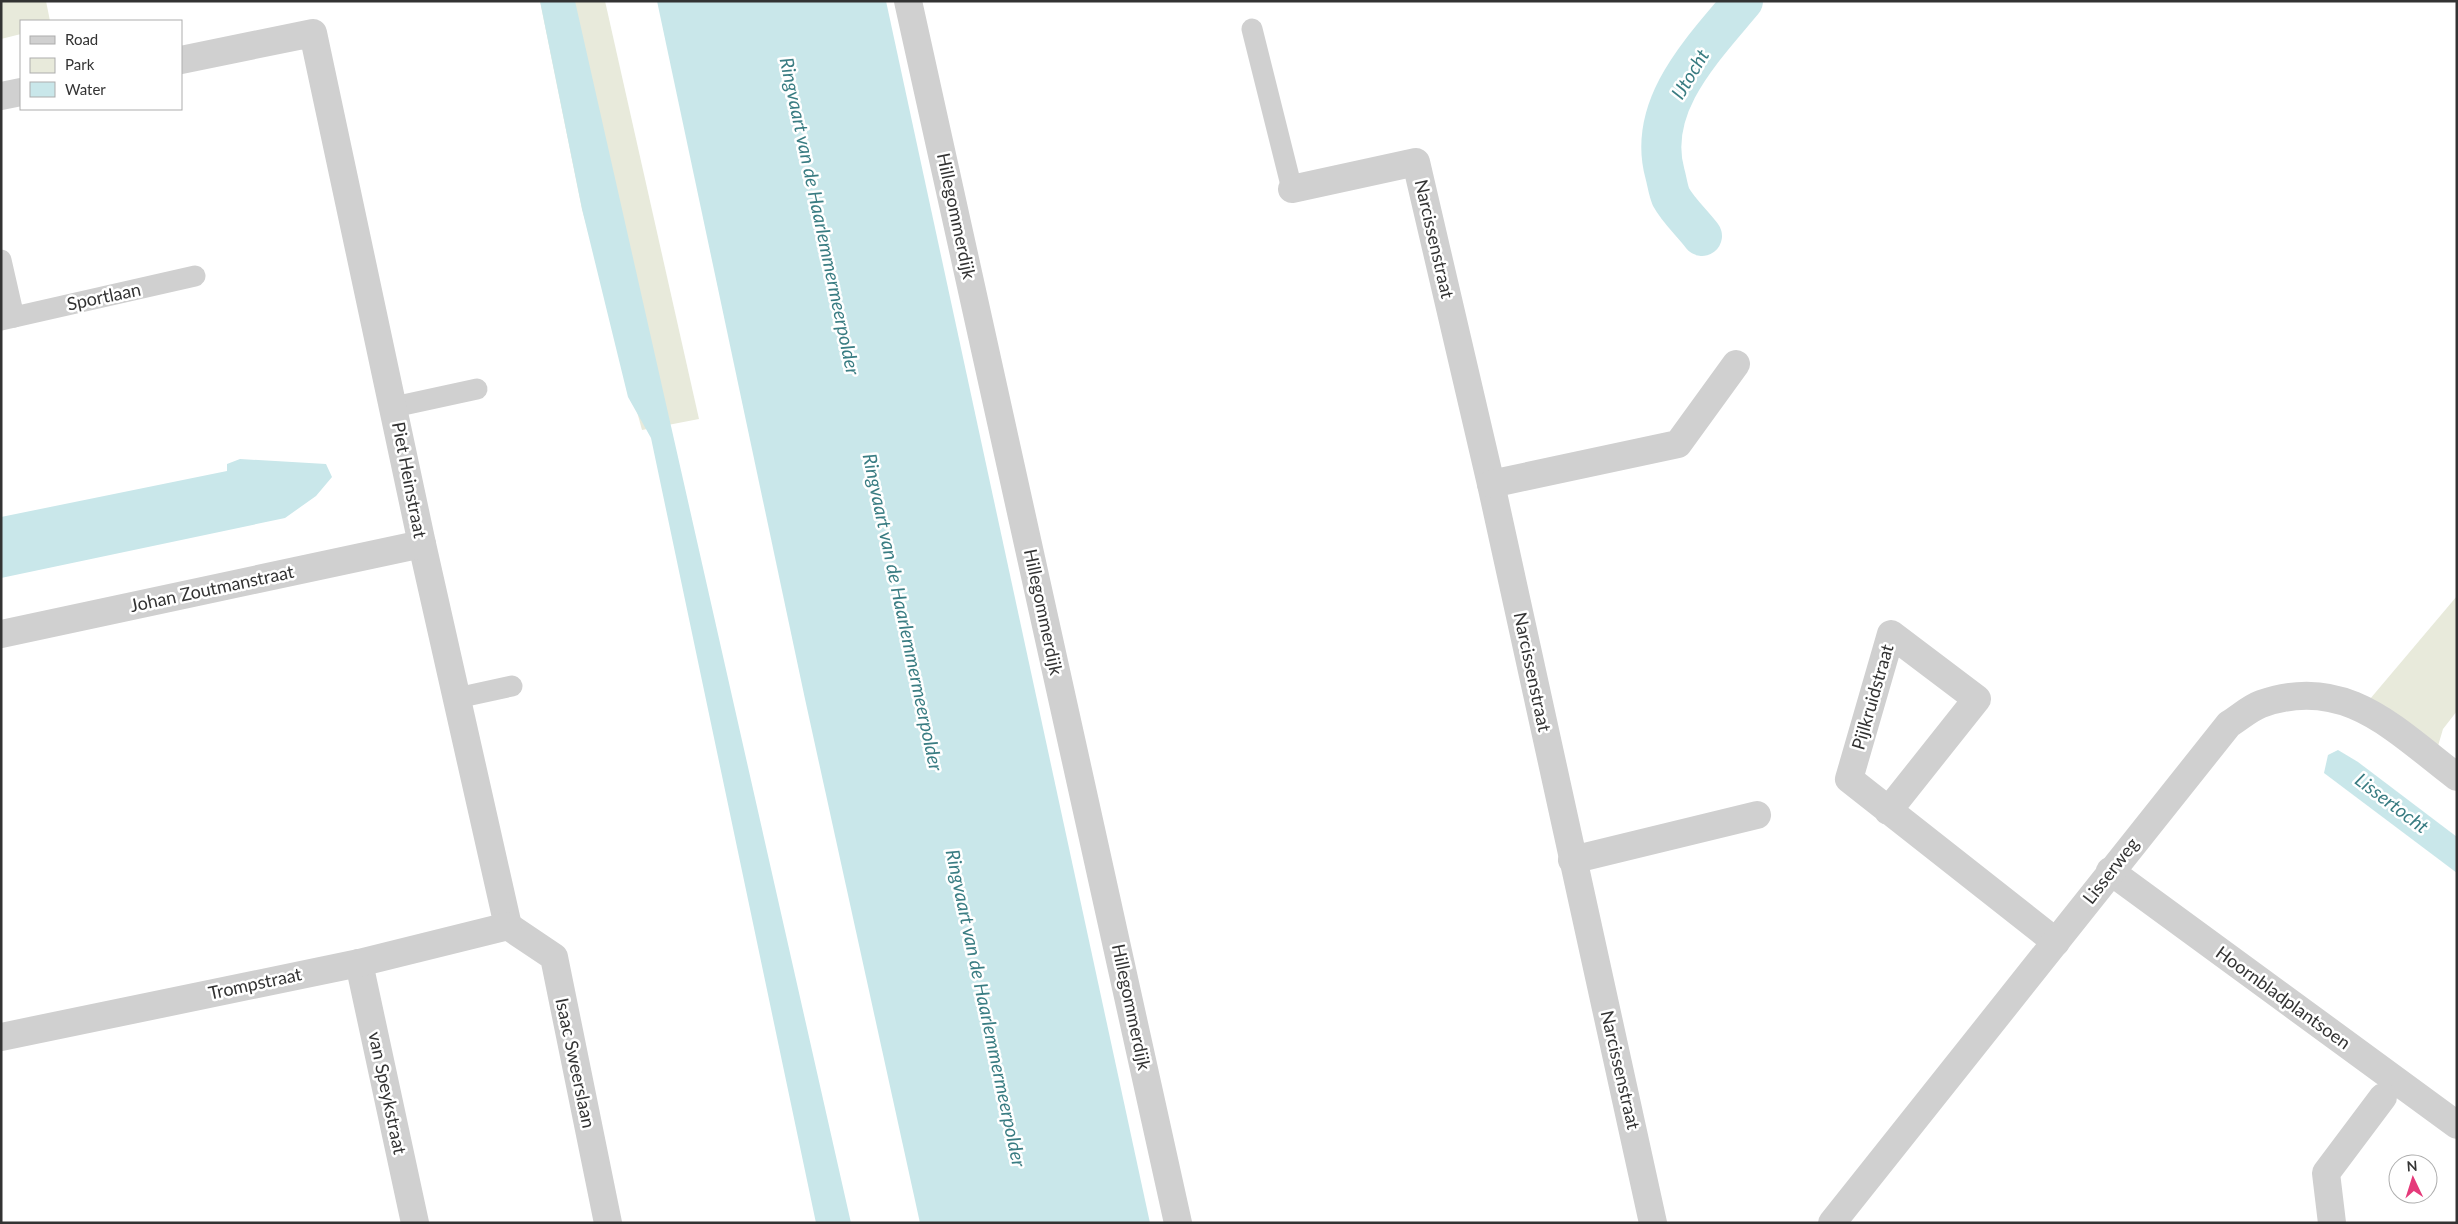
<svg xmlns="http://www.w3.org/2000/svg" width="2458" height="1224" font-family="Lato,sans-serif">
  <rect width="100%" height="100%" fill="#fff"/>
  <!-- green -->
  <g fill="#e8eadb">
    <path d="M 1,1 L 46,1 L 50,21 L 21,21 L 21,34 L 1,39 Z"/>
    <path d="M 540,1 L 605,1 L 699,419 L 642,430 L 582,209 Z"/>
    <path d="M 2457,596 L 2457,711 L 2443,729 L 2438,746 L 2370,699 Z"/>
  </g>
  <!-- water -->
  <g fill="#c9e7ea">
    <path d="M 540,1 L 575,1 L 851,1223 L 816,1223 L 651,438 L 628,397 L 582,209 Z"/>
    <path d="M 657,1 L 886,1 L 1150,1223 L 920,1223 L 805,699 Z"/>
    <path d="M 240,459 L 326,464 L 332,477 L 316,496 L 285,518 L 1,578 L 1,517 L 227,471 L 227,464 Z"/>
    <path d="M 2338,750 L 2358,762 L 2457,837 L 2457,873 L 2324,773 L 2328,755 Z"/>
  </g>
  <g fill="none" stroke-linecap="round" stroke-linejoin="round">
    <!-- canal -->
    <path stroke="#c9e7ea" stroke-width="40" d="M 1702,236 C 1692,223 1678,210 1671,197 C 1668,190 1667,181 1665,174 C 1646,106 1703,49 1743,1"/>
    <!-- service -->
    <g stroke="#d0d0d0" stroke-width="21">
      <path d="M 1252,29 L 1292,189"/>
      <path d="M 1,260 L 14,317"/>
      <path d="M 1,320 L 195,276"/>
      <path d="M 394,407 L 477,389"/>
      <path d="M 457,698 L 512,686"/>
    </g>
    <!-- minor -->
    <g stroke="#d0d0d0" stroke-width="28">
      <path d="M 181,60 L 313,33 L 422,544 L 508,926"/>
      <path d="M 1,96 L 21,92"/>
      <path d="M 1292,189 L 1416,162 L 1491,484 L 1653,1223"/>
      <path d="M 1491,484 L 1678,444 L 1736,364"/>
      <path d="M 1,634 L 422,544"/>
      <path d="M 1888,811 L 1977,699 L 1891,634 L 1849,779 L 2056,942"/>
      <path d="M 1572,860 L 1757,815"/>
      <path d="M 2110,871 L 2457,1125"/>
      <path d="M 508,926 L 554,957 L 608,1223"/>
      <path d="M 359,963 L 415,1223"/>
      <path d="M 1,1037 L 359,963 L 508,926"/>
      <path d="M 2332,1223 L 2326,1173 L 2383,1097"/>
    </g>
    <!-- tertiary -->
    <g stroke="#d0d0d0" stroke-width="28">
      <path d="M 908,1 L 1178,1223"/>
      <path d="M 1832,1223 L 2229,724 C 2239,718 2250,708 2261,704 C 2345,674 2395,730 2457,777"/>
    </g>
  </g>
  <g text-anchor="middle" stroke-width="5" stroke-linejoin="round" paint-order="stroke">
    <!-- street labels -->
    <g font-size="18" fill="#333" stroke="#fff">
      <text transform="translate(956 216) rotate(78)" y="6">Hillegommerdijk</text>
      <text transform="translate(1434 239) rotate(77)" y="6">Narcissenstraat</text>
      <text transform="translate(104 297) rotate(-12)" y="6">Sportlaan</text>
      <text transform="translate(409 480) rotate(79)" y="6">Piet Heinstraat</text>
      <text transform="translate(212 589) rotate(-12)" y="6">Johan Zoutmanstraat</text>
      <text transform="translate(1043 612) rotate(78)" y="6">Hillegommerdijk</text>
      <text transform="translate(1532 672) rotate(78)" y="6">Narcissenstraat</text>
      <text transform="translate(1873 697) rotate(-74)" y="6">Pijlkruidstraat</text>
      <text transform="translate(2111 871) rotate(-52)" y="6">Lisserweg</text>
      <text transform="translate(255 984) rotate(-12)" y="6">Trompstraat</text>
      <text transform="translate(2283 998) rotate(36)" y="6">Hoornbladplantsoen</text>
      <text transform="translate(1131 1007) rotate(78)" y="6">Hillegommerdijk</text>
      <text transform="translate(575 1063) rotate(78)" y="6">Isaac Sweerslaan</text>
      <text transform="translate(1620 1070) rotate(77)" y="6">Narcissenstraat</text>
      <text transform="translate(387 1093) rotate(78)" y="6">van Speykstraat</text>
    </g>
    <!-- water labels -->
    <g font-size="19" font-style="italic" fill="#397c82" stroke="#fff">
      <text transform="translate(1690 74) rotate(-59)" y="7">IJtocht</text>
      <text transform="translate(820 216) rotate(78)" y="7">Ringvaart van de Haarlemmermeerpolder</text>
      <text transform="translate(903 612) rotate(78)" y="7">Ringvaart van de Haarlemmermeerpolder</text>
      <text transform="translate(2392 803) rotate(37)" y="7">Lissertocht</text>
      <text transform="translate(986 1008) rotate(78)" y="7">Ringvaart van de Haarlemmermeerpolder</text>
    </g>
  </g>
  <!-- border -->
  <rect width="2458" height="1224" fill="none" stroke="#333333" stroke-width="5"/>
  <!-- legend -->
  <rect x="20" y="20" width="162" height="90" fill="#ffffff" stroke="#adadad"/>
  <rect x="30" y="36" width="25" height="8" fill="#d0d0d0" stroke="#adadad"/>
  <text x="65" y="45" font-size="15" fill="#333333">Road</text>
  <rect x="30" y="58" width="25" height="15" fill="#e8eadb" stroke="#adadad"/>
  <text x="65" y="70" font-size="15" fill="#333333">Park</text>
  <rect x="30" y="82" width="25" height="15" fill="#c9e7ea" stroke="#adadad"/>
  <text x="65" y="95" font-size="15" fill="#333333">Water</text>
  <!-- north arrow -->
  <g transform="translate(2413 1179) rotate(356)"><circle r="24" fill="#ffffff" stroke="#adadad"/>
  <path d="M0-4L9 19L0 12L-9 19Z" fill="#e53a7a"/>
  <text y="-8" font-size="14" font-weight="bold" text-anchor="middle" fill="#333333">N</text>
  </g>
</svg>
